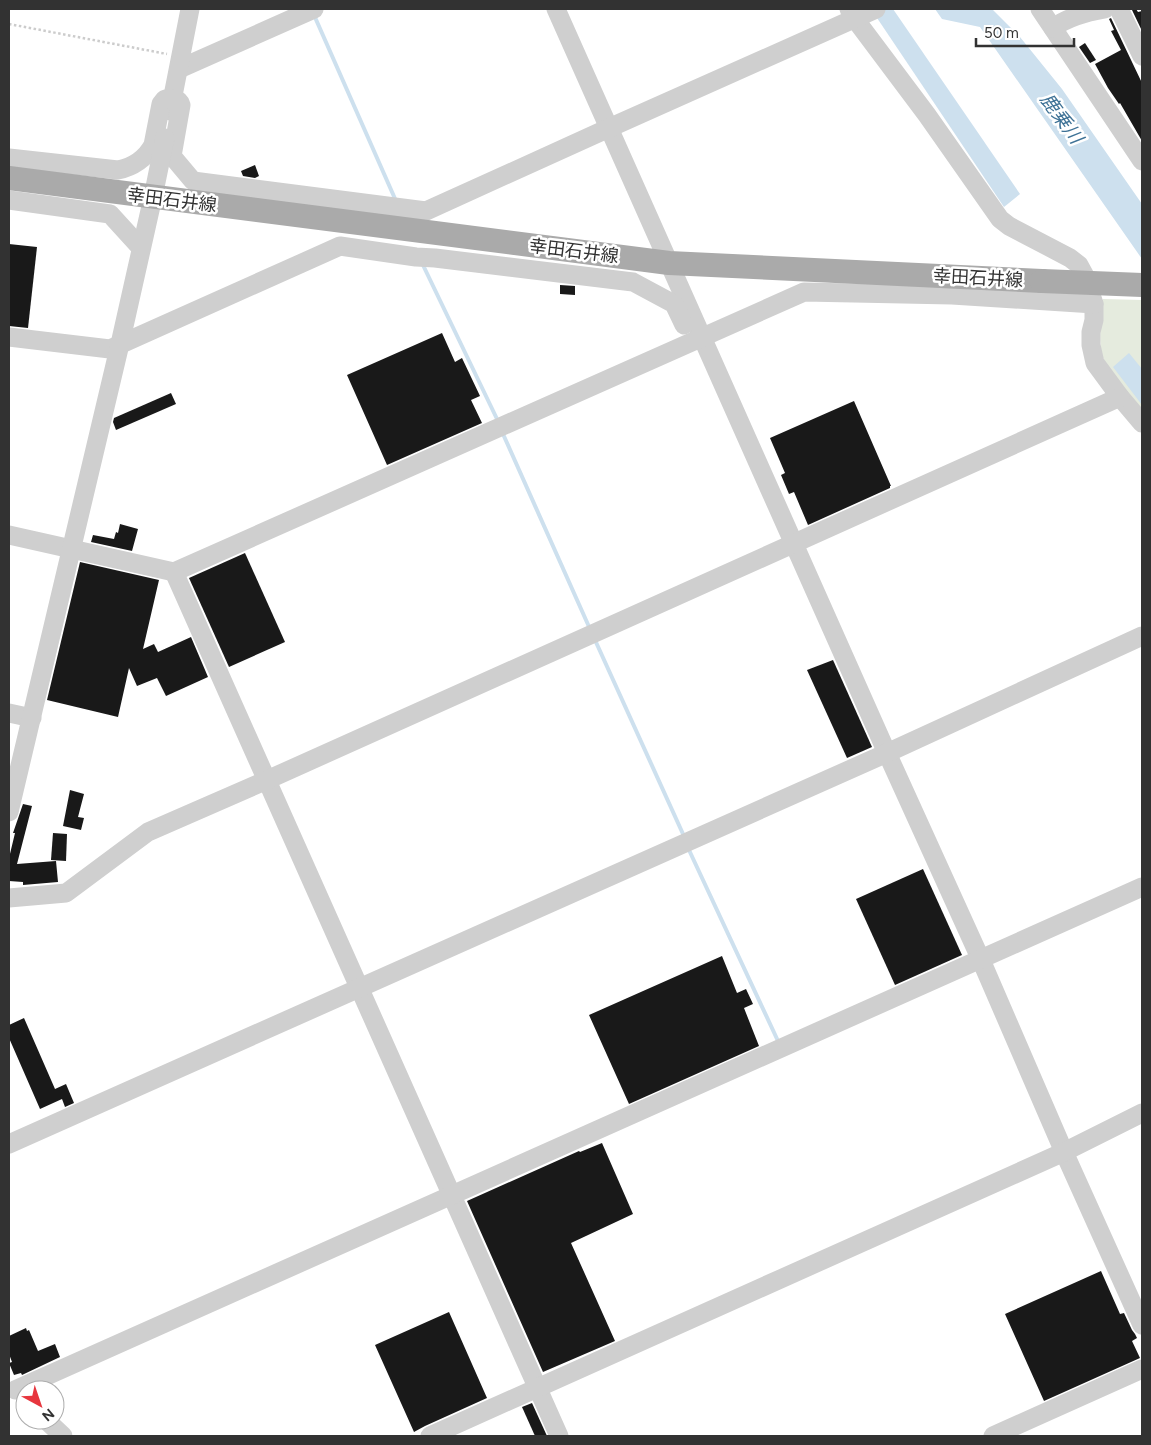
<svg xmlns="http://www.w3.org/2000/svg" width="1151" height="1445" font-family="Figtree,'Noto Sans JP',sans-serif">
  <rect width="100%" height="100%" fill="#fff"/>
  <!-- green -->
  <path fill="#e5ebde" d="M 1103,299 L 1142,300 L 1142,412 C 1132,398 1105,369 1102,354 C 1098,337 1102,316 1103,299 Z"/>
  <!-- water -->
  <g fill="#cde0ee">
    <path d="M 871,9 L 893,9 L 1020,194 L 1004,207 Z"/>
    <path d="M 935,9 L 992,9 L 1020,37 L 1062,89 L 1142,204 L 1142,259 L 980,27 L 942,19 Z"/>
    <path d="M 1129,353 L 1142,369 L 1142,405 L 1113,367 Z"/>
  </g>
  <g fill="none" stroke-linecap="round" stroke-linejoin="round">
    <!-- stream -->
    <g stroke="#cde0ee" stroke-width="4">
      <path d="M 314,15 L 396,201"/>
      <path d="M 422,263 L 497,419"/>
      <path d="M 503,434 L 590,629"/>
      <path d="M 595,640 L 683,834"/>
      <path d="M 689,850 L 778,1041"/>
    </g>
  </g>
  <!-- building -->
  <g fill="#191919">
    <path d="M 1136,9 L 1138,12 L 1142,11 L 1142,31 L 1132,10 Z"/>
    <path d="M 1111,18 L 1142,83 L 1142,141 L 1120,103 L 1119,104 L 1108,88 L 1095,64 L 1121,50 L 1111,31 L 1114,30 L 1109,19 Z"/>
    <path d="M 1085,43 L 1096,60 L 1090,63 L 1079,47 Z"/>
    <path d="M 255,165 L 259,176 L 255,178 L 243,176 L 241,171 Z"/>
    <path d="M 9,244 L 37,247 L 28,328 L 9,326 Z"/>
    <path d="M 560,285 L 575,286 L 575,295 L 560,294 Z"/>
    <path d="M 442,333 L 455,362 L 462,358 L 480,396 L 471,400 L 482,423 L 387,465 L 347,375 Z"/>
    <path d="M 171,393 L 176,404 L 116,430 L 113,422 L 114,418 Z"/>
    <path d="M 854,401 L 891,486 L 890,486 L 890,488 L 808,525 L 794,492 L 789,494 L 781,475 L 785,473 L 770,438 Z"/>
    <path d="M 120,524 L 138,529 L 132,551 L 91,542 L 93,535 L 114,539 L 116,532 L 118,533 Z"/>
    <path d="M 245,553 L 285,642 L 229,667 L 189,578 Z"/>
    <path d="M 80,562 L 159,580 L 143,649 L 154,644 L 158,652 L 191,637 L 208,677 L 166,696 L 157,678 L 137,686 L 129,668 L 118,717 L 47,700 Z"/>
    <path d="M 833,660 L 872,747 L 847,758 L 807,670 Z"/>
    <path d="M 70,790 L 84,794 L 78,817 L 84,818 L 81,830 L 63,826 Z"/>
    <path d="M 23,804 L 32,806 L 17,864 L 56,861 L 58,882 L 23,885 L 23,882 L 9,881 L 9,858 L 15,833 L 13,833 Z"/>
    <path d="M 53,833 L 67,834 L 66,861 L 51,860 Z"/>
    <path d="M 923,869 L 962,955 L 895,985 L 856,899 Z"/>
    <path d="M 722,956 L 737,993 L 746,989 L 753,1004 L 744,1008 L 759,1046 L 629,1104 L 589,1015 Z"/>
    <path d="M 24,1018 L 55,1089 L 66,1084 L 74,1103 L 65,1107 L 62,1099 L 40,1109 L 9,1038 L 9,1025 Z"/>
    <path d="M 602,1143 L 633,1214 L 571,1243 L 615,1341 L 543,1372 L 467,1201 L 579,1151 L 580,1152 Z"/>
    <path d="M 1101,1271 L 1120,1314 L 1124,1313 L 1132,1330 L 1135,1334 L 1137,1338 L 1132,1341 L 1140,1358 L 1044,1401 L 1005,1314 Z"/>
    <path d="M 449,1312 L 487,1398 L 425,1426 L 414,1432 L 375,1345 Z"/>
    <path d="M 26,1328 L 27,1331 L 29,1330 L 38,1351 L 55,1344 L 60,1357 L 22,1375 L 21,1373 L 14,1375 L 9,1363 L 12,1362 L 9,1354 L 9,1336 Z"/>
    <path d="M 532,1403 L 547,1436 L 535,1436 L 522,1407 Z"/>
  </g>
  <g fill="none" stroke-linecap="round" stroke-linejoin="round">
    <!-- path -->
    <path stroke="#ccc" stroke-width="2.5" stroke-dasharray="2.5 2.5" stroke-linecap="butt" d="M 9,24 L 167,54"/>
    <!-- minor -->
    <g stroke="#cfcfcf" stroke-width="19">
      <path d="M 556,9 L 887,753 L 981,960 L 1064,1152 L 1142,1325"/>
      <path d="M 849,9 L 855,19 L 927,115 L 1000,219 L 1009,226 L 1070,258 L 1079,265 L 1085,276 L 1094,304 L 1094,320 L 1091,332 L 1091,345 L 1095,363 L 1120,397 L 1142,423"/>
      <path d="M 1040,9 L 1142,161"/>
      <path d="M 1119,9 L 1142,56"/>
      <path d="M 1053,28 C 1068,17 1087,12 1105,9"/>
      <path d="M 179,69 L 314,9"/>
      <path d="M 170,111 L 190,9"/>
      <path d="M 9,158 L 118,170 C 133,167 146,158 153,145 L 161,104 L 165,99 C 171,98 179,98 181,105 L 172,156 L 193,181 L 426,211 L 609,128 L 876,9"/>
      <path d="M 9,200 L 110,214 L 141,248"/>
      <path d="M 9,337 L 110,349 L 340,246 L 416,257 L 435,258 L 633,282 L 674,304 L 684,325"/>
      <path d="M 9,535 L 174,572 L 804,292 L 952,295 L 1094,304"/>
      <path d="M 174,572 L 559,1436"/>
      <path d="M 9,713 L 32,718"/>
      <path d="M 9,812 L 120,344 L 153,197 L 165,138"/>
      <path d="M 9,898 L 66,893 L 148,832 L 267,780 L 1120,397"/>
      <path d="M 9,1144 L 887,753 L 1142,636"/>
      <path d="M 15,1390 L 1142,887"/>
      <path d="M 46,1420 L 63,1436"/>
      <path d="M 430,1436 L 1064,1152 L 1142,1113"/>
      <path d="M 993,1436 L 1142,1369"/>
    </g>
    <!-- major -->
    <path stroke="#aaa" stroke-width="24" d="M 9,178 L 669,263 L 1042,281"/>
    <!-- major-bridge -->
    <path stroke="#aaa" stroke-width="24" d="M 1042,281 L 1142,285"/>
  </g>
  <g text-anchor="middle" stroke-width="5" stroke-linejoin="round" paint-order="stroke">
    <!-- street labels -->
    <g font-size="18" fill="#323232" stroke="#fff">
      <text transform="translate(172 200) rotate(7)" y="6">幸田石井線</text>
      <text transform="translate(574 251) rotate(7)" y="6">幸田石井線</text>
      <text transform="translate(978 278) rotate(3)" y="6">幸田石井線</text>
    </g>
    <!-- water labels -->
    <g font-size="19" font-style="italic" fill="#3e7296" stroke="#fff">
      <text transform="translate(1062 118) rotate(54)" y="7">鹿乗川</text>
    </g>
  </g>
  <!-- border -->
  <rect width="1151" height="1445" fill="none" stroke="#323232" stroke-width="20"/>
  <!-- north arrow -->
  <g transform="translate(40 1405) rotate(140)"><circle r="24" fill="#ffffff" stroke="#adadad"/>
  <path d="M0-4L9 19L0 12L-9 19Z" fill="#e7363e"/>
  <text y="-8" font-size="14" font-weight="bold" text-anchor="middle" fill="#323232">N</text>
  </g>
  <!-- scale -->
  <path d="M976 38v8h98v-8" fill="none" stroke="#323232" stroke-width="2.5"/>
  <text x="984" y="38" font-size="15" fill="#323232" stroke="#ffffff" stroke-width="4" paint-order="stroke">50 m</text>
</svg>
